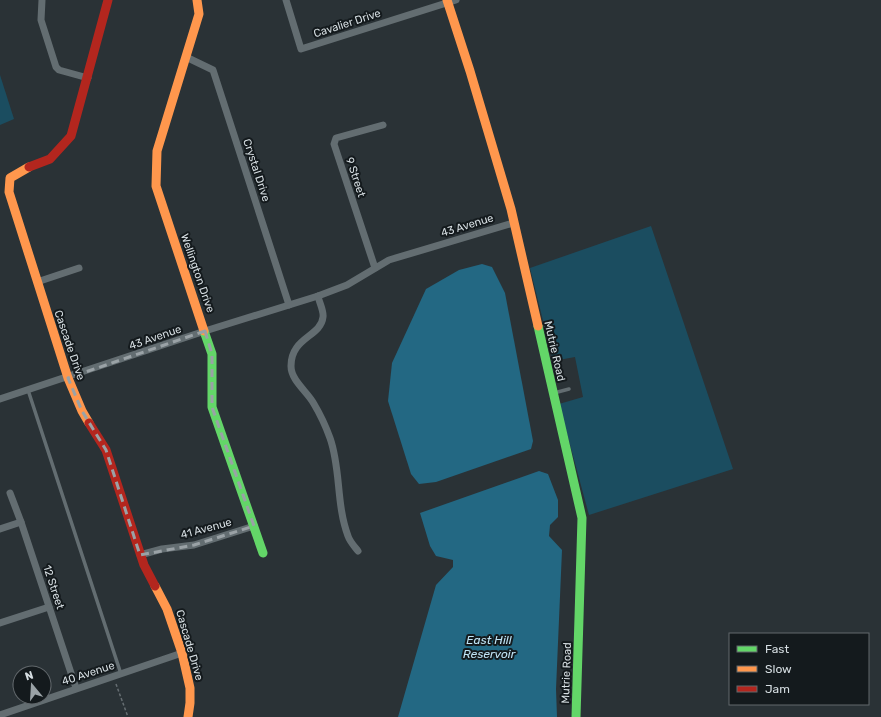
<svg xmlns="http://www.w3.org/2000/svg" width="881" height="717" font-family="Rubik,sans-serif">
  <rect width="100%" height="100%" fill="#2a3236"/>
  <!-- green -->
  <g fill="#1b4d60">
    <path d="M 0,75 L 14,119 L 0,125 Z"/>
    <path d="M 651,226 L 733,469 L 589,515 L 559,404 L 583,397 L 575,357 L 553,361 L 530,268 Z"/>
  </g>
  <!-- water -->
  <g fill="#236883">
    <path d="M 482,264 L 492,267 L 505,293 L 533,441 L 531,449 L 436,482 L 419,484 L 411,474 L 388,401 L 392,363 L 426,289 L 459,270 Z"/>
    <path d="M 539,471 L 548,474 L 558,500 L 558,517 L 550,525 L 549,536 L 562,550 L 556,689 L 557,717 L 398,717 L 436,585 L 453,567 L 453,560 L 436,556 L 430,546 L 420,513 Z"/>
  </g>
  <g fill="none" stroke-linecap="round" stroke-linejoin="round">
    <!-- path -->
    <path stroke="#666e72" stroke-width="1.5" stroke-dasharray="3 2" stroke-linecap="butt" d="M 116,684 L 128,717"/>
    <!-- lane -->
    <g stroke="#636d71" stroke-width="3.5">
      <path d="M 28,390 L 121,674"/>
      <path d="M 554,393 L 569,389"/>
    </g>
    <!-- street -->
    <g stroke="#636d71" stroke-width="7">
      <path d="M 42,0 L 41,20 L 56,67 L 59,70 L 88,78"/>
      <path d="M 286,0 L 301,49 L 456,0"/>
      <path d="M 186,57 L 213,70 L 289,305"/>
      <path d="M 375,268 L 334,144 L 336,138 L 383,125"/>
      <path d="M 37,282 L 79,268"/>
      <path d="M 318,296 C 319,302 324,311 323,317 C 321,337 291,337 291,366 C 291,381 308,392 314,404 C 320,414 326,427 330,438 C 341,469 336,504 348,536 C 350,542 355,547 358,551"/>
      <path d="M 0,399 L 205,331 L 318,296 L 347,285 L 389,260 L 513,223"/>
      <path d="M 10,493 L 21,522 L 76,688"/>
      <path d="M 0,529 L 21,522"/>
      <path d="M 140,555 L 162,549 L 194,545 L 254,526"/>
      <path d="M 0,623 L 49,607"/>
      <path d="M 0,715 L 182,653"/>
    </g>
    <!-- fast -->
    <g stroke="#63d668" stroke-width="9">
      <path d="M 538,326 L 582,518 L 576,717"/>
      <path d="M 204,331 L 212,354 L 212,407 L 263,553"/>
    </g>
    <!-- slow -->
    <g stroke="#ff974d" stroke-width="9">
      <path d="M 197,0 L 199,14 L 157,151 L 156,186 L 204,331"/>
      <path d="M 447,0 L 470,71 L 511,209 L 538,326"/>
      <path d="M 29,167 L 10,178 L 9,192 L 68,378 L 82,411 L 89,423"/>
      <path d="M 155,586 L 167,609 L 182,653 L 190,688 L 190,703 L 188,717"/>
    </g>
    <!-- jam -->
    <g stroke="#b3261e" stroke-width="9">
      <path d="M 29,167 L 50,159 L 71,136 L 108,0"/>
      <path d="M 89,423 L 106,450 L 144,565 L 155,586"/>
    </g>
  </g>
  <!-- marked area -->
  <path fill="none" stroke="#9aa2a6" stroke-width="3" stroke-dasharray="8 5" stroke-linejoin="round" d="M 205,331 L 212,354 L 212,407 L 254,526 L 194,545 L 140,555 L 106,450 L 82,411 L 68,378 Z"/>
  <g text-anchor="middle" stroke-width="4" stroke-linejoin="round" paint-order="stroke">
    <!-- street labels -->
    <g font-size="11" fill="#d6dee2" stroke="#141a1d">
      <text transform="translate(347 23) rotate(-18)" y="4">Cavalier Drive</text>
      <text transform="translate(257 170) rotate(72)" y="4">Crystal Drive</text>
      <text transform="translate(356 177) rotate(72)" y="4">9 Street</text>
      <text transform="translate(467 225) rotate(-17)" y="4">43 Avenue</text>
      <text transform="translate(198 273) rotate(71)" y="4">Wellington Drive</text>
      <text transform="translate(155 337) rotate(-19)" y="4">43 Avenue</text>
      <text transform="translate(70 345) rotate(71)" y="4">Cascade Drive</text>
      <text transform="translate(555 351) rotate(77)" y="4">Mutrie Road</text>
      <text transform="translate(206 528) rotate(-15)" y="4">41 Avenue</text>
      <text transform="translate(54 587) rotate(72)" y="4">12 Street</text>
      <text transform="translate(190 645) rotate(74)" y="4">Cascade Drive</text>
      <text transform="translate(88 673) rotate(-18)" y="4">40 Avenue</text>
      <text transform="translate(566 673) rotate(-88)" y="4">Mutrie Road</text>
    </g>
    <!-- water labels -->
    <g font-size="12" font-style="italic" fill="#c0e5f7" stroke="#141a1d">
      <text x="489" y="644">East Hill<tspan x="489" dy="14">Reservoir</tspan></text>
    </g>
  </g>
  <!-- legend -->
  <rect x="729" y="633" width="140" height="72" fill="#141a1d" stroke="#62686c"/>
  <rect x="737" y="646" width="20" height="6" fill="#63d668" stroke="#62686c"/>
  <text x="765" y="653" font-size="12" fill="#d6dee2">Fast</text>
  <rect x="737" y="666" width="20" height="6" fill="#ff974d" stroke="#62686c"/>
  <text x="765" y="673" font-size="12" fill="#d6dee2">Slow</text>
  <rect x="737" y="686" width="20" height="6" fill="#b3261e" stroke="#62686c"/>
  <text x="765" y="693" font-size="12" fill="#d6dee2">Jam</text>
  <!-- north arrow -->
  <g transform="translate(32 685) rotate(342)"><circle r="19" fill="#141a1d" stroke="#62686c"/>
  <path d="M0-3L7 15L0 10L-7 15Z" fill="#9aa2a6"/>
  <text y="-6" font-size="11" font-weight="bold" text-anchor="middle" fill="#d6dee2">N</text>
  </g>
</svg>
